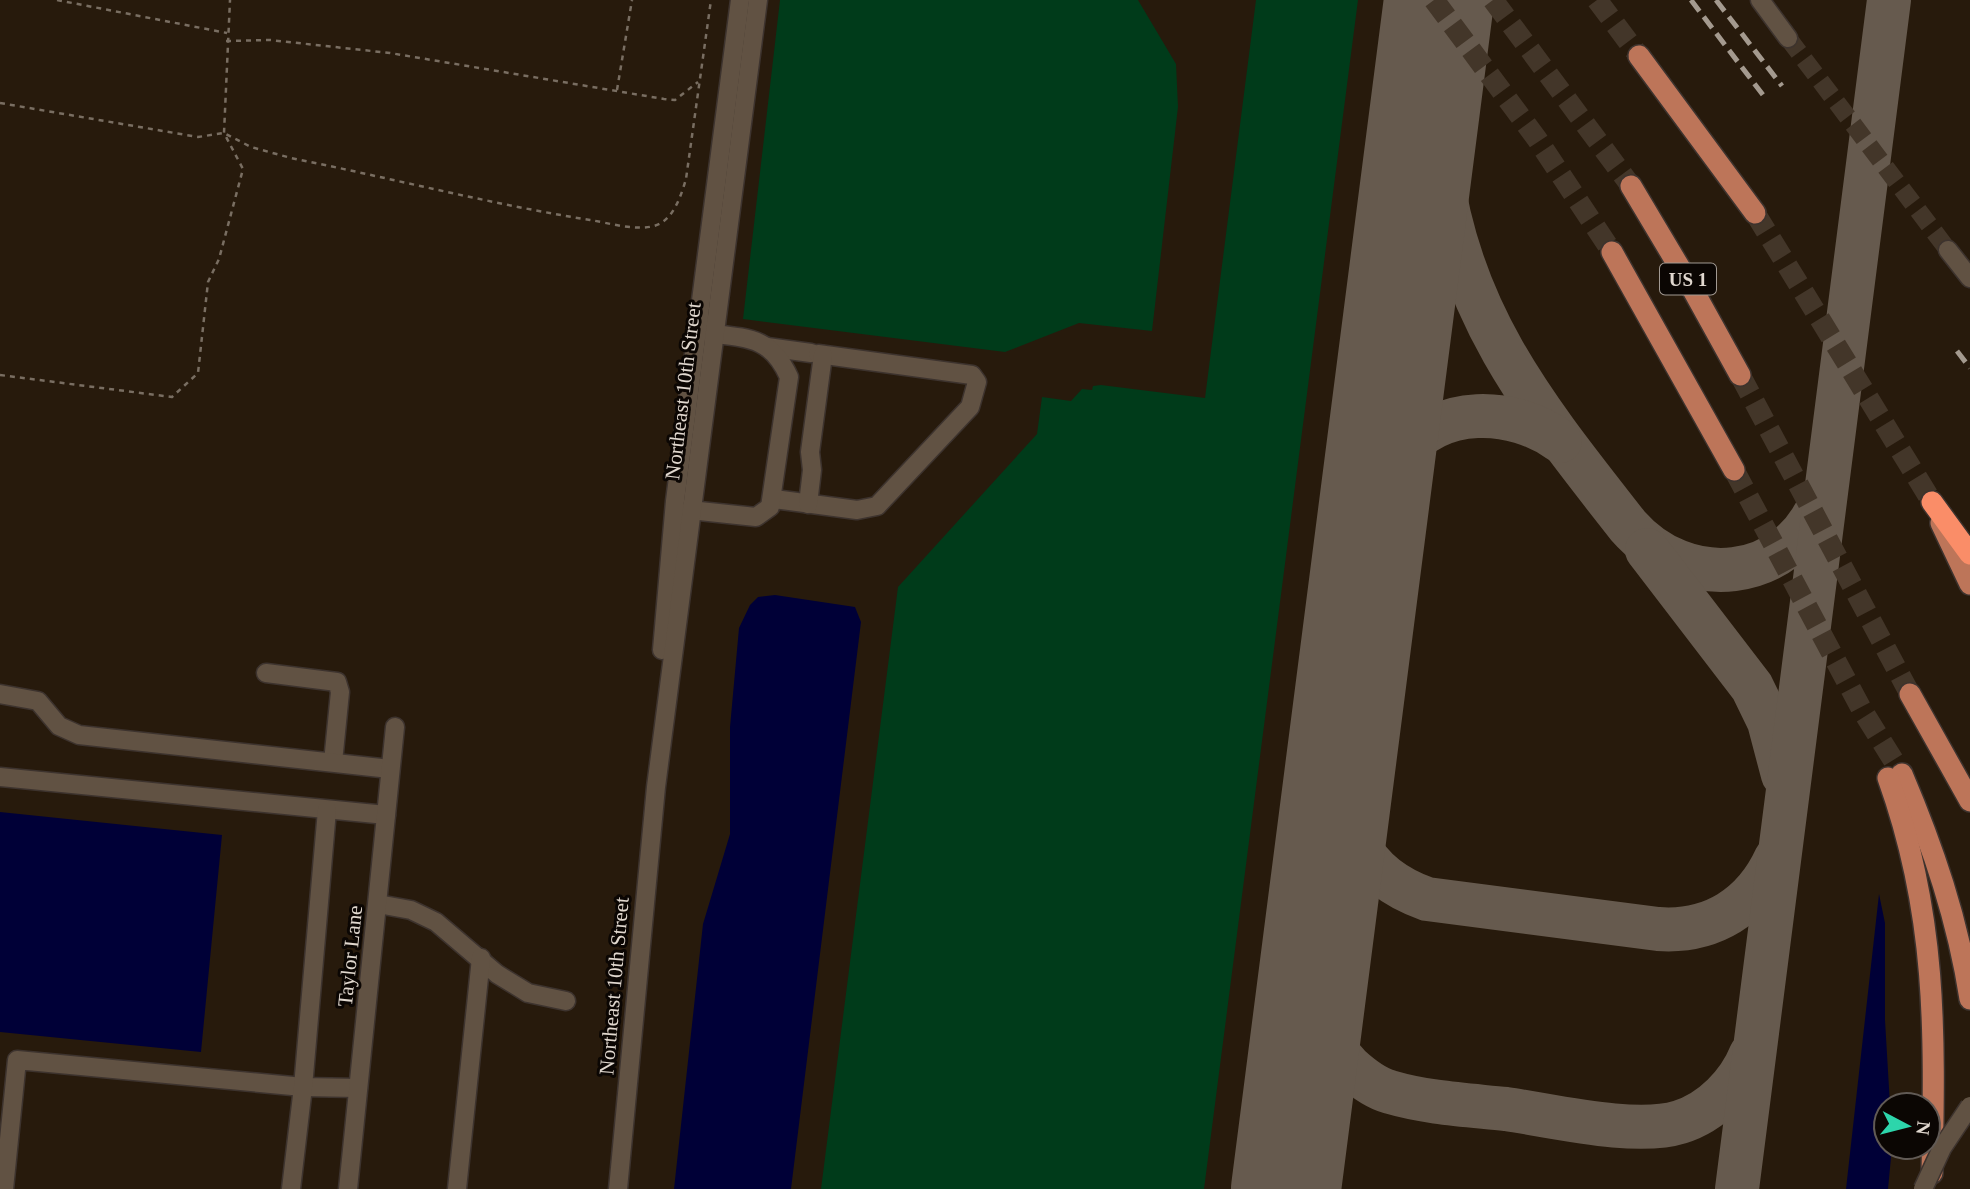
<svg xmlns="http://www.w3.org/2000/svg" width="1970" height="1189" font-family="Georgia,serif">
  <rect width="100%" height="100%" fill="#271a0c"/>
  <!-- green -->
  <g fill="#003b1a">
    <path d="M 780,0 L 1138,0 L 1176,64 L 1178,107 L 1152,331 L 1079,323 L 1005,352 L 743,319 Z"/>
    <path d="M 1256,0 L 1358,0 L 1204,1189 L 821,1189 L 898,587 L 1037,434 L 1042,397 L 1071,401 L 1082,389 L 1092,390 L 1093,386 L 1101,385 L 1205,398 Z"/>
  </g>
  <!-- water -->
  <g fill="#000037">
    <path d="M 775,595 L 855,607 L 861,622 L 791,1189 L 674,1189 L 703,924 L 730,834 L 730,727 L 739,628 L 750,605 L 758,597 Z"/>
    <path d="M 0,812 L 222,835 L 201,1052 L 0,1032 Z"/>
    <path d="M 1879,894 L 1885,923 L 1885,1020 L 1890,1105 L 1886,1105 L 1886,1147 L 1892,1147 L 1888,1189 L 1846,1189 Z"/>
  </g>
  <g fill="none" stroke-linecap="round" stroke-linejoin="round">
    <!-- taxiway -->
    <g stroke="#665a4e" stroke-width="44">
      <path d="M 1436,22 C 1437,69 1434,117 1440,165 C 1459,316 1538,411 1628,526 C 1686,592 1788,584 1822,499"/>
      <path d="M 1371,524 C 1379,501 1386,475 1401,455 C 1439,404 1513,407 1560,441"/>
      <path d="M 1647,550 L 1752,687 L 1769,722 L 1783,775"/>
      <path d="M 1342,753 C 1341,823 1356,874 1427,899 L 1658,929 C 1712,933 1754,906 1776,858"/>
      <path d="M 1316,953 C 1317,995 1318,1035 1350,1067 C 1361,1077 1375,1088 1390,1092 C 1427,1103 1468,1105 1506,1109 C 1554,1116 1636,1136 1680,1122 C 1712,1112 1739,1084 1751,1054"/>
      <path d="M 1737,1189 L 1889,0"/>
    </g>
    <!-- runway -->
    <path stroke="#665a4e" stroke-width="110" d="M 1286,1189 L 1439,0"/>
    <!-- minor-tunnel -->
    <path stroke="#433629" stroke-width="18" stroke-dasharray="18 9" stroke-linecap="butt" d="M 1788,38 L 1948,250"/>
    <!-- major-tunnel -->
    <g stroke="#433629" stroke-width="21" stroke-dasharray="21 10" stroke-linecap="butt">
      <path d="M 1434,0 L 1537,139 L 1612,252"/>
      <path d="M 1493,0 L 1631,186"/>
      <path d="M 1597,0 L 1639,56"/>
      <path d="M 1755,213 L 1932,502"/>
      <path d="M 1740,375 L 1910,694"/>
      <path d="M 1734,470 L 1862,710 L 1902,774"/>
    </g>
    <!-- minor casing -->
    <g stroke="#3d332e" stroke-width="21">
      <g id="minor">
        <path d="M 1760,0 L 1788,38"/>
        <path d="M 1948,250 L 1970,278"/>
        <path d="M 767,347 L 811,353"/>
        <path d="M 774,499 L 857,510 L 877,506 L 970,407 L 977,382 L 972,375 L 818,354"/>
        <path d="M 808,504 L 812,470 L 810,452 L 823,355"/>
        <path d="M 690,510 L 756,517 L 770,507 L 789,377 C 772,339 751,338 713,334 L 706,326"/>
        <path d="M 662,650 L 675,501 L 740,0"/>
        <path d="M 266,673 L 337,682 L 340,692 L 333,762"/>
        <path d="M 0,694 L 38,701 L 59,726 L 79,735 L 390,769"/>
        <path d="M 0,777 L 386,815"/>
        <path d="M 378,904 L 411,910 L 436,922 L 497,974 L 528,993 L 566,1001"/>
        <path d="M 4,1189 L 17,1060 L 303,1087 L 358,1088"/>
        <path d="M 291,1189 L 303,1087 L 327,810"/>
        <path d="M 348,1189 L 395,727"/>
        <path d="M 457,1189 L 481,958"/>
        <path d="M 618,1189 L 656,787 L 758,0"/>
      </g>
    </g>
    <!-- major casing -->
    <g stroke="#3d332e" stroke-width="24">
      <g id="major">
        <path d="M 1639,56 L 1755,213"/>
        <path d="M 1631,186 L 1693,290 L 1740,375"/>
        <path d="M 1612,252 L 1734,470"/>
        <path d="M 1941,523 L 1970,584"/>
        <path d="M 1910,694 L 1970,801"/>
        <path d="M 1902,774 C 1933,847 1958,920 1970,999"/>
        <path d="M 1888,778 C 1937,914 1935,1032 1932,1173"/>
      </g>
    </g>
    <!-- highway casing -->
    <g stroke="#3d332e" stroke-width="24">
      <path id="highway" d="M 1932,502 L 1970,554"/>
    </g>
    <!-- path -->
    <g stroke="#796e62" stroke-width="2.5" stroke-dasharray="5 5" stroke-linecap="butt">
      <path d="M 57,0 L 227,33"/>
      <path d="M 226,41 L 270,40 L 390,53 L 664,99 L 675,100 L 698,82"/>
      <path d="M 617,90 L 632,0"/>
      <path d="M 0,103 L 198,137 L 224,133 L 251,147 L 291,158 C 391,178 490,204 590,220 C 609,223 635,231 654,226 C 673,221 681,196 686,179 L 711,0"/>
      <path d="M 0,375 L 172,397 L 198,373 L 208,282 L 219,259 L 243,169 L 224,133 L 230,0"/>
    </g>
    <!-- minor -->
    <use href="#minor" stroke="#615243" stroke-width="18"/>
    <!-- major -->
    <use href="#major" stroke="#bd7559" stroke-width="21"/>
    <!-- highway -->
    <use href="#highway" stroke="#fa8d68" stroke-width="21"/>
    <!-- rail -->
    <g stroke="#a49a8f" stroke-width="5" stroke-dasharray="14 7" stroke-linecap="butt">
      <path d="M 1691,0 L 1766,99"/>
      <path d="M 1716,0 L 1782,86"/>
      <path d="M 1957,351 L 1970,368"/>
    </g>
    <!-- minor-bridge casing -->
    <g stroke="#3d332e" stroke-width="21" stroke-linecap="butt">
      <path id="minor-bridge" d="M 1923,1189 L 1942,1148 L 1970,1106"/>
    </g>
    <!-- minor-bridge -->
    <use href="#minor-bridge" stroke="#615243" stroke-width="18"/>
  </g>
  <g text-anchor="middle" stroke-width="6" stroke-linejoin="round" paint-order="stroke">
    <!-- shield labels -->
    <rect fill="#0b0603" stroke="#a19992" stroke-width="2" x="1660" y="263.5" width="56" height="31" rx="5"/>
    <g font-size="19" font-weight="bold" fill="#e1d8cf">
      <text x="1688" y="286">US 1</text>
    </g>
    <!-- street labels -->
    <g font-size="21" fill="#e1d8cf" stroke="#0b0603">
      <text transform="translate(683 391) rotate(-83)" y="7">Northeast 10th Street</text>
      <text transform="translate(350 956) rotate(-84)" y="7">Taylor Lane</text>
      <text transform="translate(614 986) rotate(-85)" y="7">Northeast 10th Street</text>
    </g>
  </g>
  <!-- north arrow -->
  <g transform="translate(1907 1126) rotate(97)"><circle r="33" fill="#0b0603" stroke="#615a55" stroke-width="2"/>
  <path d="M0-5L12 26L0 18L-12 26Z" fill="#2dd5ab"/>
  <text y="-10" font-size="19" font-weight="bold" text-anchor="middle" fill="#e1d8cf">N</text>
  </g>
</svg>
